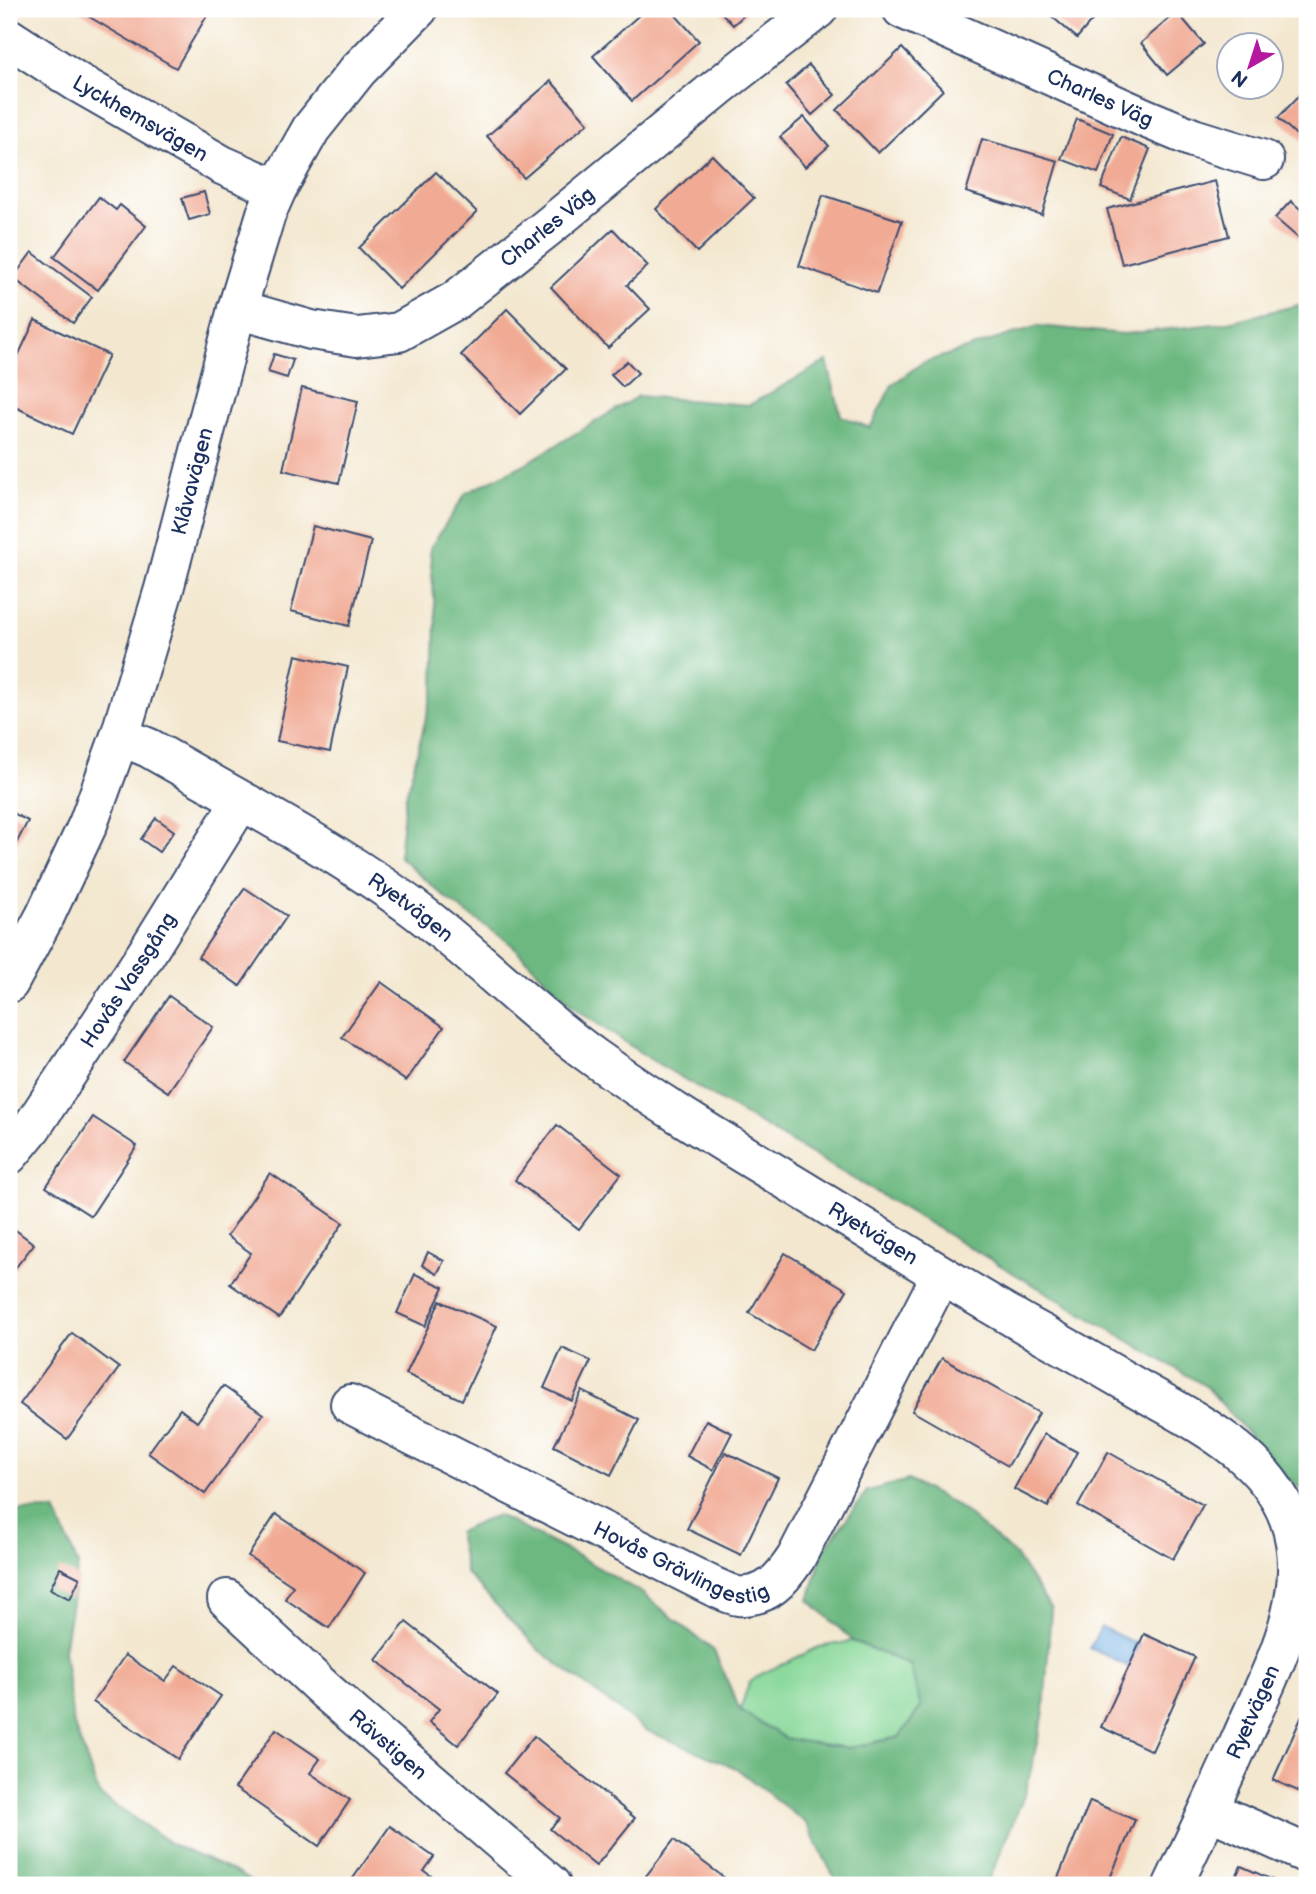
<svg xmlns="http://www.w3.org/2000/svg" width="1316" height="1894" font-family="'Balsamiq Sans',sans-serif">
  <rect width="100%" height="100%" fill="#fff"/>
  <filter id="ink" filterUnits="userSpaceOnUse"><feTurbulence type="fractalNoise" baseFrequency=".0143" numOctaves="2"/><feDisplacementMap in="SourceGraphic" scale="14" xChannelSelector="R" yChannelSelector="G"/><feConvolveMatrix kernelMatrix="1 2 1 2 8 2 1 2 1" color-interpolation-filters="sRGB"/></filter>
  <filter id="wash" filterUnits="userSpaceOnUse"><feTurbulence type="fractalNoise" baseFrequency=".00686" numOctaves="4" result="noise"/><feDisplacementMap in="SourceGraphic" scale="28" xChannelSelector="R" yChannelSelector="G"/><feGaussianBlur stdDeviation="1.57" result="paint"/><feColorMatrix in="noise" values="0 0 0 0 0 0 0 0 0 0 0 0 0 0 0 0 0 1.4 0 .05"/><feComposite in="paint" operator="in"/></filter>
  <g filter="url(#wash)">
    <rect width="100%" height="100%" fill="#f3e7cf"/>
    <!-- green -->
    <path fill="#86d797" stroke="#50837a" stroke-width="2" d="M 853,1641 L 910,1665 L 921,1707 L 899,1737 L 848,1748 L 786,1739 L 740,1710 L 749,1683 L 761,1674 L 819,1647 Z"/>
    <!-- forest -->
    <g fill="#6cb880" stroke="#44746f" stroke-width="2">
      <path d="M 1307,303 L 1307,1494 L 1285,1476 L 1207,1387 L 650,1059 L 574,1008 L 510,943 L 448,900 L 399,856 L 405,800 L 434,687 L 436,623 L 430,548 L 466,493 L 525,464 L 638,396 L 749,405 L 827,361 L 841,416 L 870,428 L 892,385 L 922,363 L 1038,326 L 1124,334 L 1224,323 Z"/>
      <path d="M 908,1480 L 958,1506 L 1015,1555 L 1051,1609 L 1044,1712 L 1026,1791 L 987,1885 L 838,1885 L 807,1824 L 736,1768 L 645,1730 L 538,1649 L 466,1573 L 458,1532 L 497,1515 L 576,1555 L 642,1593 L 714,1651 L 740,1710 L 786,1739 L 848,1748 L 899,1737 L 921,1707 L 910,1665 L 853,1641 L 809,1600 L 823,1551 L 867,1491 Z"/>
      <path d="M 55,1510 L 78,1565 L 64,1650 L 73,1722 L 99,1794 L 173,1845 L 237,1873 L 256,1885 L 9,1885 L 9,1513 L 12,1511 Z"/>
    </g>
    <!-- water -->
    <path fill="#6babdf" stroke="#436d9e" stroke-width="2" d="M 1101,1627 L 1139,1645 L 1129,1667 L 1090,1648 Z"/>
    <g id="blocks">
      <!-- building -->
      <g fill="#f1ab95">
        <path d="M 76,9 L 198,9 L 208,14 L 176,68 Z"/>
        <path d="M 646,9 L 670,9 L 699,41 L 632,101 L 593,56 Z"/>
        <path d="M 718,9 L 751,9 L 733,25 Z"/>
        <path d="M 1043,9 L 1102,9 L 1077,38 Z"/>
        <path d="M 1177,12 L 1204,44 L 1167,75 L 1141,43 Z"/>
        <path d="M 902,48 L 943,90 L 878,153 L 837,110 Z"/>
        <path d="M 809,65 L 835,95 L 812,115 L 786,85 Z"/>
        <path d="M 551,81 L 588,123 L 524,178 L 487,136 Z"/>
        <path d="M 1307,87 L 1307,138 L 1304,142 L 1278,118 Z"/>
        <path d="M 804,117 L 829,146 L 805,167 L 780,137 Z"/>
        <path d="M 1077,119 L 1113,134 L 1098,173 L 1061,159 Z"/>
        <path d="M 1121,137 L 1150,149 L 1130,199 L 1101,188 Z"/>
        <path d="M 982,139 L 1058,161 L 1042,215 L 966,192 Z"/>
        <path d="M 712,155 L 754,198 L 697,252 L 656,209 Z"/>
        <path d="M 436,172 L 477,212 L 399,289 L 359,248 Z"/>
        <path d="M 1215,181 L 1229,236 L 1122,264 L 1107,209 Z"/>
        <path d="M 204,192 L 210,214 L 189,220 L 182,198 Z"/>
        <path d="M 823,195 L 902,221 L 877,293 L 799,266 Z"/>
        <path d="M 99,197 L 116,210 L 120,205 L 146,226 L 98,290 L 54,257 Z"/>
        <path d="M 1291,201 L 1307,215 L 1307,241 L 1305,244 L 1275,218 Z"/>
        <path d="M 613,229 L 648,266 L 627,285 L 650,309 L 608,348 L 551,287 Z"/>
        <path d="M 32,252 L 92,297 L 73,323 L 13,278 Z"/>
        <path d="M 507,309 L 566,369 L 520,414 L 461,355 Z"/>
        <path d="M 35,320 L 109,355 L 72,434 L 9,404 L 9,375 Z"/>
        <path d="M 274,354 L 293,360 L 287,378 L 268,372 Z"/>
        <path d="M 627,361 L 638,373 L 623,387 L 611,375 Z"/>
        <path d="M 302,388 L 358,401 L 339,483 L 283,470 Z"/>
        <path d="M 313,526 L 371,541 L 349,626 L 291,611 Z"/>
        <path d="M 296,655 L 348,667 L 330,752 L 277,741 Z"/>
        <path d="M 9,811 L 28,821 L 9,857 Z"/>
        <path d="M 156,818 L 174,831 L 159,852 L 141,839 Z"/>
        <path d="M 245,888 L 287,916 L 240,986 L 198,957 Z"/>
        <path d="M 381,982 L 444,1027 L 406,1081 L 342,1037 Z"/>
        <path d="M 169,996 L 213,1027 L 168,1092 L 124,1062 Z"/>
        <path d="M 93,1117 L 137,1146 L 91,1216 L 46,1187 Z"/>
        <path d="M 557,1125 L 621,1174 L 579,1229 L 515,1180 Z"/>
        <path d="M 270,1173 L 343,1223 L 279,1318 L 230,1284 L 251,1253 L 227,1236 Z"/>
        <path d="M 9,1225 L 34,1244 L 9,1276 Z"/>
        <path d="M 428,1252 L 444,1261 L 437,1274 L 422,1265 Z"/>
        <path d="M 785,1253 L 847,1290 L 811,1350 L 749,1313 Z"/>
        <path d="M 415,1274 L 444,1287 L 425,1326 L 397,1313 Z"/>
        <path d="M 440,1301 L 497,1326 L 462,1400 L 406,1374 Z"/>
        <path d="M 72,1333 L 119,1368 L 67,1439 L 20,1404 Z"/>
        <path d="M 562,1348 L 591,1361 L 572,1401 L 544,1388 Z"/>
        <path d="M 942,1358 L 1039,1413 L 1008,1466 L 912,1411 Z"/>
        <path d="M 223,1386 L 263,1414 L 205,1494 L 148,1453 L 180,1409 L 197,1422 Z"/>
        <path d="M 582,1391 L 639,1420 L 611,1475 L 554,1446 Z"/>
        <path d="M 706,1420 L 732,1433 L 713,1470 L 687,1456 Z"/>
        <path d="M 1044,1434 L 1077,1452 L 1048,1507 L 1014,1489 Z"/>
        <path d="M 725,1452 L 778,1478 L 741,1555 L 687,1529 Z"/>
        <path d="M 1108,1452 L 1203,1505 L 1173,1559 L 1078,1506 Z"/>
        <path d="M 276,1514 L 365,1573 L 329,1628 L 285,1599 L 293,1586 L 248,1556 Z"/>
        <path d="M 60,1568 L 80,1578 L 70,1599 L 50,1589 Z"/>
        <path d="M 406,1622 L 498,1694 L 458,1745 L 429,1722 L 439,1709 L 376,1660 Z"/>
        <path d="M 1144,1634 L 1195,1657 L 1152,1751 L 1101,1727 Z"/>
        <path d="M 125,1655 L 165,1681 L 176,1666 L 221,1696 L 178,1759 L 93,1702 Z"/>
        <path d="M 1307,1705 L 1307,1795 L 1273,1780 Z"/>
        <path d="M 276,1729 L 320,1759 L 310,1773 L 350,1800 L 319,1846 L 235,1788 Z"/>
        <path d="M 534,1736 L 635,1818 L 596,1866 L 550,1829 L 560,1818 L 504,1773 Z"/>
        <path d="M 1090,1801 L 1135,1820 L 1107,1885 L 1070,1885 L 1057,1880 Z"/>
        <path d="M 390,1826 L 434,1857 L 424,1871 L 444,1885 L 349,1884 Z"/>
        <path d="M 674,1840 L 734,1885 L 639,1885 Z"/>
        <path d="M 1241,1866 L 1284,1885 L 1232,1885 Z"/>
      </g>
    </g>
  </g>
  <g filter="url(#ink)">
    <use href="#blocks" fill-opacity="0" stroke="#3b4b6f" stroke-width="2"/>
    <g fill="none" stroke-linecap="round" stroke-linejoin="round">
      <!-- minor casing -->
      <g stroke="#3b4b6f" stroke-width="42">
        <g id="minor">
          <path id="s1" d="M 902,9 L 1145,118 L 1193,138 L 1264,160"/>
          <path id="s2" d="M 9,38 L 77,82 L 222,165 L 277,189"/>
          <path id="s3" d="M 237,309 L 311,330 L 357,337 L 399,332 L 456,300 L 548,227 L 718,87 L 818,9"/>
          <path id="s4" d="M 120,736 L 149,748 C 239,800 333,848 416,910 C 478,957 532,1013 595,1058 C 658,1103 725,1143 791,1183 C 870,1231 948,1280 1028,1326 C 1065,1346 1101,1367 1137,1388 C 1194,1421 1265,1453 1289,1519 C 1316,1594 1270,1672 1241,1739 C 1219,1788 1196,1837 1173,1885"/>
          <path id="s5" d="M 9,983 L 45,916 L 88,824 L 120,736 L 164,589 L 237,309 L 266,214 L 277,189 L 311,129 L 358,70 L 418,9"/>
          <path id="s6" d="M 9,1155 L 32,1127 L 146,954 L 241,801"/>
          <path id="s7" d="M 350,1404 L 712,1586 C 720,1589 730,1595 738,1596 C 767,1598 782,1579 796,1558 L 941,1275"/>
          <path id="s8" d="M 227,1599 L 326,1691 L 551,1885"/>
          <path d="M 1209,1810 L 1307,1854"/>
        </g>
      </g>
      <!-- minor -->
      <use href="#minor" stroke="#fff" stroke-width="38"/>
    </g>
  </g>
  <g text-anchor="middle" stroke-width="7" stroke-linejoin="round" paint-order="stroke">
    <!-- street labels -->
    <g font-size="21" fill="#1b2f5e" stroke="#fff">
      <text dy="7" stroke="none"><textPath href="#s1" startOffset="217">Charles Väg</textPath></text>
      <text dy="7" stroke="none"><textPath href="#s2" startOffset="154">Lyckhemsvägen</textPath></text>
      <text dy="7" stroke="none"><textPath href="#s3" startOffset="348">Charles Väg</textPath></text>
      <text dy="7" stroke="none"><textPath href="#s5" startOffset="536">Klåvavägen</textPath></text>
      <text dy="7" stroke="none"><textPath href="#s4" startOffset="338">Ryetvägen</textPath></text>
      <text dy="7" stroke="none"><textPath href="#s6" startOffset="212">Hovås Vassgång</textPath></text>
      <text dy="7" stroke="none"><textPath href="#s4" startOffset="905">Ryetvägen</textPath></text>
      <text dy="7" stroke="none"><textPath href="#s7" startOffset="369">Hovås Grävlingestig</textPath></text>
      <text transform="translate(1253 1712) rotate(-66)" y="7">Ryetvägen</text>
      <text dy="7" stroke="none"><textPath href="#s8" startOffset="217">Rävstigen</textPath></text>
    </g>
  </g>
  <!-- margin -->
  <rect width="1316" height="1894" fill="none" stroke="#fff" stroke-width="35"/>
  <!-- north arrow -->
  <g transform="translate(1250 66) rotate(219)"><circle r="33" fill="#ffffff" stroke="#a4acbf" stroke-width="2"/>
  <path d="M0-5L12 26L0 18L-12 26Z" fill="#b5179e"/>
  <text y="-10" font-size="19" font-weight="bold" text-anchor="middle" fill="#1b2f5e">N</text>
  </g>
</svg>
